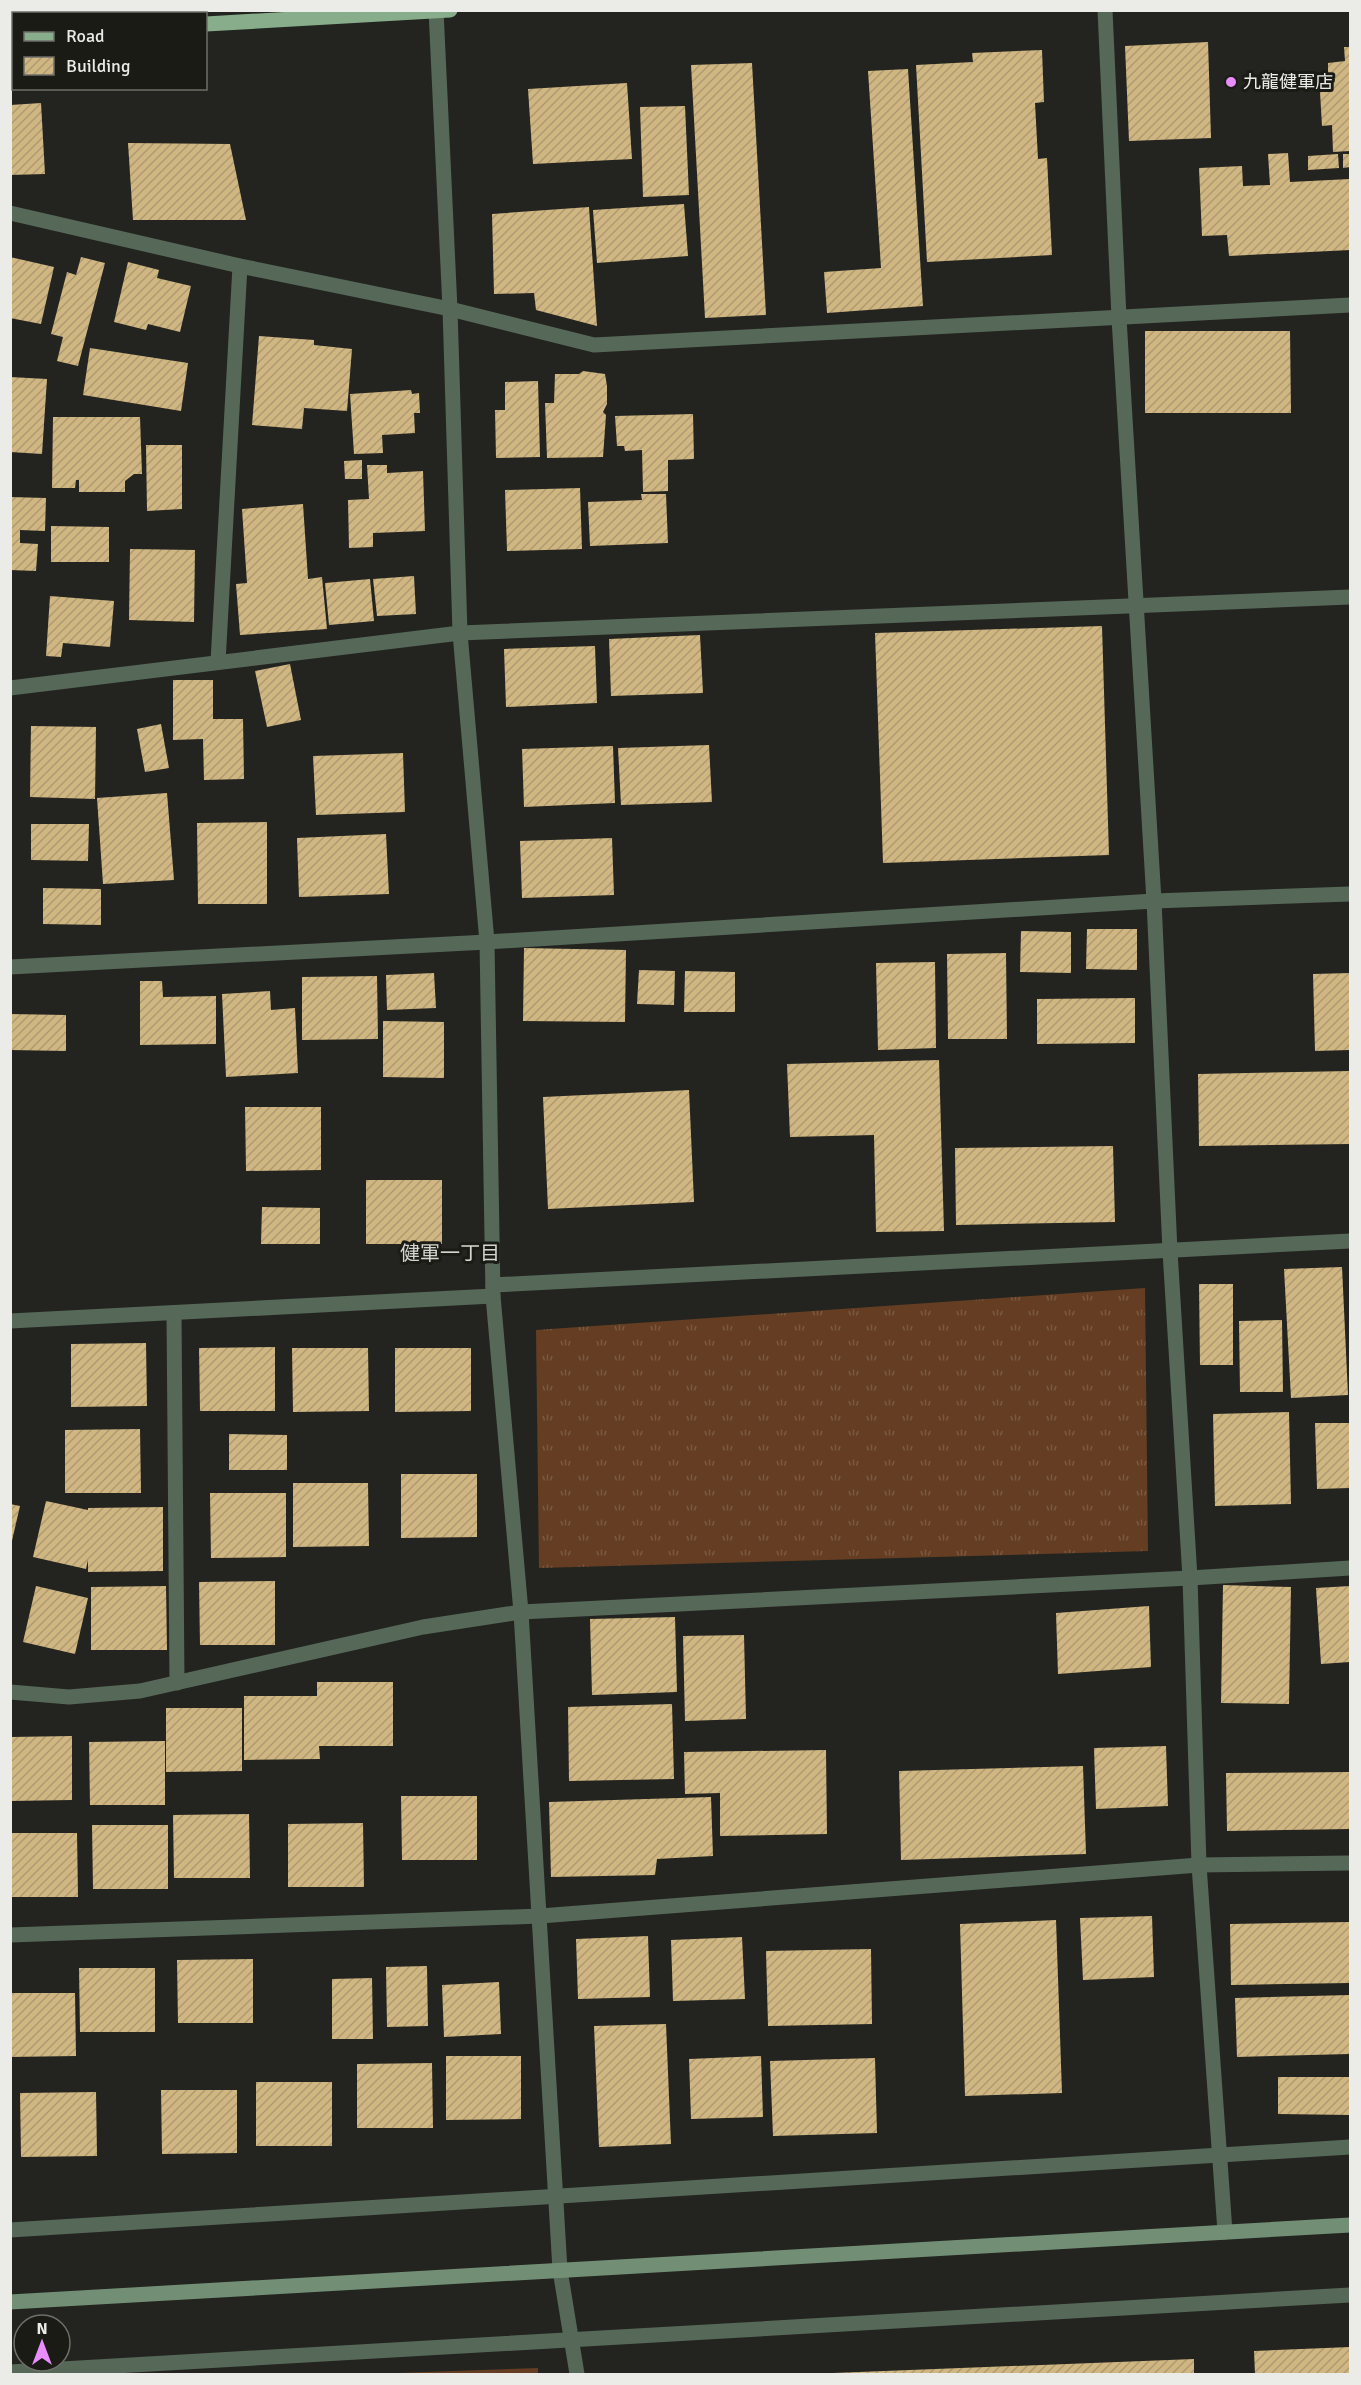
<svg xmlns="http://www.w3.org/2000/svg" width="1361" height="2385" font-family="Signika,'Noto Sans JP',sans-serif">
  <defs>
    <pattern id="grass-tufts" width="24" height="20" patternUnits="userSpaceOnUse" patternTransform="scale(1.5)"><rect width="24" height="20" fill="#643d22"/><path d="M3 7l-1-3M5 7V3M7 7l1-3M15 17l-1-3M17 17v-4M19 17l1-3" fill="none" stroke="#7a5942"/></pattern>
    <pattern id="building-hatch" width="6" height="6" patternUnits="userSpaceOnUse" patternTransform="scale(1.5)"><rect width="6" height="6" fill="#d0b681"/><path d="M-1 1l2-2M0 6l6-6M5 7l2-2" fill="none" stroke="#ae9a72"/></pattern>
  </defs>
  <rect width="100%" height="100%" fill="#23241f"/>
  <!-- grass -->
  <path fill="url(#grass-tufts)" d="M 1145,1288 L 1148,1551 L 539,1568 L 536,1330 Z"/>
  <!-- pitch -->
  <path fill="#643d22" d="M 538,2368 L 538,2374 L 369,2374 Z"/>
  <!-- building -->
  <g fill="url(#building-hatch)">
    <path d="M 1208,42 L 1211,138 L 1129,141 L 1125,46 Z"/>
    <path d="M 1344,47 L 1350,47 L 1350,151 L 1333,152 L 1332,125 L 1322,126 L 1319,75 L 1328,74 L 1328,63 L 1345,61 Z"/>
    <path d="M 1042,50 L 1044,102 L 1035,103 L 1038,159 L 1047,158 L 1052,255 L 927,262 L 916,65 L 973,62 L 972,53 Z"/>
    <path d="M 752,63 L 766,315 L 705,318 L 691,65 Z"/>
    <path d="M 908,69 L 923,306 L 827,313 L 824,272 L 881,268 L 868,71 Z"/>
    <path d="M 627,83 L 632,159 L 533,164 L 528,89 Z"/>
    <path d="M 41,103 L 45,174 L 10,175 L 10,105 Z"/>
    <path d="M 685,106 L 689,195 L 643,197 L 640,107 Z"/>
    <path d="M 128,143 L 230,144 L 246,220 L 133,220 Z"/>
    <path d="M 1288,153 L 1290,182 L 1350,179 L 1350,250 L 1229,256 L 1227,235 L 1202,236 L 1199,168 L 1242,166 L 1243,186 L 1270,185 L 1268,154 Z"/>
    <path d="M 1338,154 L 1339,168 L 1308,170 L 1308,156 Z"/>
    <path d="M 1343,154 L 1350,154 L 1350,167 L 1343,168 Z"/>
    <path d="M 684,204 L 688,256 L 597,263 L 593,210 Z"/>
    <path d="M 589,207 L 597,326 L 536,310 L 534,293 L 494,294 L 492,214 Z"/>
    <path d="M 10,257 L 54,267 L 41,324 L 10,318 Z"/>
    <path d="M 81,257 L 105,263 L 78,366 L 57,361 L 63,337 L 51,334 L 67,272 L 76,275 Z"/>
    <path d="M 128,262 L 159,270 L 157,278 L 191,286 L 180,332 L 148,324 L 146,330 L 114,322 Z"/>
    <path d="M 1145,331 L 1290,331 L 1291,413 L 1145,413 Z"/>
    <path d="M 259,336 L 314,340 L 314,345 L 352,349 L 347,411 L 304,408 L 302,429 L 252,425 Z"/>
    <path d="M 90,348 L 188,363 L 181,411 L 83,395 Z"/>
    <path d="M 583,371 L 605,374 L 607,386 L 607,404 L 603,412 L 606,415 L 603,457 L 547,458 L 545,403 L 554,403 L 555,374 L 579,374 Z"/>
    <path d="M 10,377 L 47,379 L 42,454 L 10,452 Z"/>
    <path d="M 538,381 L 540,457 L 496,458 L 495,410 L 505,410 L 505,382 Z"/>
    <path d="M 411,390 L 412,394 L 419,393 L 420,413 L 414,413 L 415,433 L 382,435 L 383,453 L 354,454 L 350,394 Z"/>
    <path d="M 693,414 L 694,459 L 668,460 L 668,491 L 643,492 L 642,450 L 625,451 L 624,446 L 617,446 L 615,416 Z"/>
    <path d="M 53,417 L 140,417 L 142,474 L 134,474 L 125,481 L 125,492 L 79,492 L 79,480 L 76,480 L 75,488 L 52,488 Z"/>
    <path d="M 146,445 L 182,445 L 182,509 L 147,511 Z"/>
    <path d="M 362,460 L 362,479 L 345,479 L 344,461 Z"/>
    <path d="M 367,465 L 387,465 L 387,473 L 423,471 L 425,531 L 373,533 L 373,547 L 349,548 L 348,500 L 369,499 Z"/>
    <path d="M 580,488 L 582,549 L 507,551 L 505,490 Z"/>
    <path d="M 641,494 L 666,494 L 668,543 L 590,546 L 588,502 L 642,500 Z"/>
    <path d="M 10,497 L 46,498 L 45,531 L 20,530 L 20,543 L 38,544 L 36,571 L 10,570 Z"/>
    <path d="M 303,504 L 308,579 L 322,577 L 327,629 L 240,635 L 236,584 L 247,583 L 242,509 Z"/>
    <path d="M 51,526 L 109,527 L 109,562 L 51,562 Z"/>
    <path d="M 130,549 L 195,550 L 194,622 L 129,620 Z"/>
    <path d="M 414,576 L 416,614 L 377,616 L 373,579 Z"/>
    <path d="M 370,579 L 374,621 L 329,625 L 325,583 Z"/>
    <path d="M 50,596 L 114,601 L 110,647 L 63,643 L 61,657 L 46,656 Z"/>
    <path d="M 1102,626 L 1109,855 L 883,863 L 875,633 Z"/>
    <path d="M 700,635 L 703,693 L 611,696 L 609,639 Z"/>
    <path d="M 595,646 L 597,703 L 506,707 L 504,649 Z"/>
    <path d="M 290,664 L 301,720 L 267,727 L 255,671 Z"/>
    <path d="M 173,680 L 213,680 L 213,719 L 243,719 L 244,779 L 204,780 L 203,739 L 173,740 Z"/>
    <path d="M 161,724 L 169,768 L 145,772 L 137,729 Z"/>
    <path d="M 31,726 L 96,727 L 95,799 L 30,797 Z"/>
    <path d="M 709,745 L 712,802 L 621,805 L 618,748 Z"/>
    <path d="M 613,746 L 615,803 L 524,807 L 522,749 Z"/>
    <path d="M 403,753 L 405,812 L 316,815 L 313,756 Z"/>
    <path d="M 167,793 L 174,880 L 103,884 L 97,798 Z"/>
    <path d="M 267,822 L 267,904 L 198,904 L 197,823 Z"/>
    <path d="M 31,824 L 89,824 L 88,861 L 31,860 Z"/>
    <path d="M 386,834 L 389,894 L 299,897 L 297,838 Z"/>
    <path d="M 612,838 L 614,895 L 522,898 L 520,841 Z"/>
    <path d="M 43,888 L 101,889 L 101,925 L 43,924 Z"/>
    <path d="M 1087,929 L 1137,929 L 1137,970 L 1086,969 Z"/>
    <path d="M 1021,931 L 1071,932 L 1071,973 L 1020,972 Z"/>
    <path d="M 524,948 L 626,950 L 625,1022 L 523,1021 Z"/>
    <path d="M 1006,953 L 1007,1039 L 948,1039 L 947,954 Z"/>
    <path d="M 935,962 L 936,1048 L 878,1050 L 876,963 Z"/>
    <path d="M 639,970 L 675,971 L 674,1005 L 637,1004 Z"/>
    <path d="M 685,971 L 735,972 L 735,1012 L 684,1012 Z"/>
    <path d="M 434,973 L 436,1008 L 387,1010 L 386,975 Z"/>
    <path d="M 1350,973 L 1350,1050 L 1315,1051 L 1313,974 Z"/>
    <path d="M 377,976 L 378,1039 L 302,1040 L 302,977 Z"/>
    <path d="M 140,981 L 162,981 L 163,997 L 216,996 L 216,1044 L 140,1045 Z"/>
    <path d="M 270,991 L 271,1010 L 295,1008 L 298,1073 L 226,1077 L 222,994 Z"/>
    <path d="M 1135,998 L 1135,1043 L 1037,1044 L 1037,999 Z"/>
    <path d="M 10,1014 L 66,1015 L 66,1051 L 10,1050 Z"/>
    <path d="M 383,1021 L 444,1022 L 444,1078 L 383,1077 Z"/>
    <path d="M 939,1060 L 944,1231 L 876,1232 L 874,1135 L 790,1137 L 787,1064 Z"/>
    <path d="M 1350,1071 L 1350,1144 L 1199,1146 L 1198,1074 Z"/>
    <path d="M 689,1090 L 694,1202 L 548,1209 L 543,1097 Z"/>
    <path d="M 245,1107 L 321,1107 L 321,1170 L 246,1171 Z"/>
    <path d="M 1113,1146 L 1115,1222 L 956,1225 L 955,1148 Z"/>
    <rect x="366" y="1180" width="76" height="64"/>
    <path d="M 262,1207 L 320,1208 L 320,1244 L 261,1244 Z"/>
    <path d="M 1342,1267 L 1348,1395 L 1291,1398 L 1284,1269 Z"/>
    <path d="M 1199,1284 L 1233,1284 L 1233,1365 L 1200,1365 Z"/>
    <path d="M 1282,1320 L 1283,1392 L 1240,1392 L 1239,1321 Z"/>
    <path d="M 146,1343 L 147,1406 L 71,1407 L 71,1344 Z"/>
    <path d="M 275,1347 L 275,1411 L 200,1411 L 199,1348 Z"/>
    <path d="M 292,1348 L 368,1348 L 369,1411 L 293,1412 Z"/>
    <path d="M 395,1348 L 471,1348 L 471,1411 L 395,1412 Z"/>
    <path d="M 1289,1412 L 1291,1504 L 1215,1506 L 1213,1414 Z"/>
    <path d="M 1315,1423 L 1350,1423 L 1350,1488 L 1317,1489 Z"/>
    <path d="M 140,1429 L 141,1493 L 65,1493 L 65,1430 Z"/>
    <path d="M 229,1434 L 287,1435 L 287,1470 L 229,1470 Z"/>
    <path d="M 401,1474 L 477,1474 L 477,1537 L 401,1538 Z"/>
    <path d="M 293,1483 L 368,1483 L 369,1546 L 293,1547 Z"/>
    <path d="M 210,1493 L 286,1493 L 286,1557 L 211,1558 Z"/>
    <path d="M 46,1501 L 88,1510 L 88,1508 L 163,1507 L 163,1571 L 88,1572 L 88,1560 L 86,1569 L 33,1557 Z"/>
    <path d="M 10,1504 L 20,1506 L 11,1545 L 10,1545 Z"/>
    <path d="M 275,1581 L 275,1645 L 200,1645 L 199,1582 Z"/>
    <path d="M 1223,1585 L 1291,1587 L 1289,1704 L 1221,1703 Z"/>
    <path d="M 36,1586 L 88,1598 L 75,1654 L 23,1642 Z"/>
    <path d="M 166,1586 L 167,1650 L 91,1650 L 91,1587 Z"/>
    <path d="M 1350,1586 L 1350,1662 L 1321,1664 L 1316,1588 Z"/>
    <path d="M 1149,1606 L 1151,1667 L 1058,1674 L 1056,1613 Z"/>
    <path d="M 675,1617 L 677,1692 L 592,1695 L 590,1619 Z"/>
    <path d="M 744,1635 L 746,1719 L 685,1721 L 683,1636 Z"/>
    <path d="M 317,1682 L 393,1682 L 393,1746 L 319,1746 L 320,1759 L 244,1760 L 244,1696 L 317,1696 Z"/>
    <path d="M 672,1704 L 674,1779 L 569,1781 L 568,1707 Z"/>
    <path d="M 166,1708 L 242,1708 L 242,1771 L 166,1772 Z"/>
    <path d="M 72,1736 L 72,1800 L 10,1801 L 10,1737 Z"/>
    <path d="M 165,1741 L 165,1805 L 90,1805 L 89,1742 Z"/>
    <path d="M 1166,1746 L 1168,1806 L 1096,1809 L 1094,1748 Z"/>
    <path d="M 826,1750 L 827,1834 L 720,1836 L 720,1793 L 685,1794 L 684,1752 Z"/>
    <path d="M 1083,1766 L 1086,1854 L 901,1860 L 899,1771 Z"/>
    <path d="M 1350,1772 L 1350,1829 L 1227,1831 L 1226,1773 Z"/>
    <path d="M 401,1796 L 477,1796 L 477,1860 L 402,1860 Z"/>
    <path d="M 711,1797 L 713,1856 L 657,1859 L 655,1875 L 551,1877 L 549,1802 Z"/>
    <path d="M 249,1814 L 250,1878 L 174,1878 L 173,1815 Z"/>
    <path d="M 363,1823 L 364,1887 L 288,1887 L 288,1824 Z"/>
    <path d="M 92,1825 L 168,1825 L 168,1889 L 93,1889 Z"/>
    <path d="M 10,1833 L 77,1833 L 78,1897 L 10,1897 Z"/>
    <path d="M 1152,1916 L 1154,1977 L 1083,1980 L 1080,1918 Z"/>
    <path d="M 1056,1920 L 1062,2093 L 965,2096 L 960,1924 Z"/>
    <path d="M 1350,1922 L 1350,1983 L 1231,1985 L 1230,1924 Z"/>
    <path d="M 648,1936 L 650,1997 L 578,1999 L 576,1939 Z"/>
    <path d="M 742,1937 L 745,1999 L 673,2001 L 671,1940 Z"/>
    <path d="M 871,1949 L 872,2024 L 768,2026 L 766,1951 Z"/>
    <path d="M 253,1959 L 253,2023 L 178,2023 L 177,1960 Z"/>
    <path d="M 427,1966 L 428,2026 L 387,2027 L 386,1967 Z"/>
    <path d="M 79,1968 L 155,1968 L 155,2032 L 80,2032 Z"/>
    <path d="M 372,1978 L 373,2039 L 332,2039 L 332,1979 Z"/>
    <path d="M 499,1982 L 501,2034 L 444,2037 L 442,1985 Z"/>
    <path d="M 10,1993 L 75,1993 L 76,2056 L 10,2057 Z"/>
    <path d="M 1350,1995 L 1350,2054 L 1237,2057 L 1235,1998 Z"/>
    <path d="M 666,2024 L 671,2144 L 599,2147 L 594,2026 Z"/>
    <path d="M 446,2056 L 521,2056 L 521,2119 L 446,2120 Z"/>
    <path d="M 761,2056 L 763,2117 L 691,2119 L 689,2059 Z"/>
    <path d="M 875,2058 L 877,2133 L 773,2136 L 770,2061 Z"/>
    <path d="M 432,2063 L 433,2128 L 357,2128 L 357,2064 Z"/>
    <path d="M 1278,2077 L 1350,2077 L 1350,2115 L 1278,2114 Z"/>
    <rect x="256" y="2082" width="76" height="64"/>
    <path d="M 161,2090 L 237,2090 L 237,2153 L 162,2154 Z"/>
    <path d="M 96,2092 L 97,2156 L 21,2157 L 20,2093 Z"/>
    <path d="M 1350,2347 L 1350,2374 L 1255,2374 L 1254,2351 Z"/>
    <path d="M 1194,2359 L 1194,2374 L 833,2374 L 833,2373 Z"/>
  </g>
  <g fill="none" stroke-linecap="round" stroke-linejoin="round">
    <!-- street -->
    <g stroke="#566858" stroke-width="15">
      <path d="M 436,10 L 450,309 L 460,633 L 487,942 L 493,1296 L 521,1612 L 560,2270 L 577,2374"/>
      <path d="M 1105,10 L 1119,318 L 1154,901 L 1170,1251 L 1190,1578 L 1199,1865 L 1225,2232"/>
      <path d="M 10,213 L 240,266 L 450,309 L 594,345 L 1350,305"/>
      <path d="M 218,662 L 240,266"/>
      <path d="M 10,688 L 460,633 L 1350,597"/>
      <path d="M 10,967 L 487,942 L 1154,901 L 1350,894"/>
      <path d="M 493,1285 L 1350,1241"/>
      <path d="M 174,1313 L 177,1683"/>
      <path d="M 10,1321 L 493,1296"/>
      <path d="M 10,1692 L 69,1697 L 140,1691 L 423,1627 L 521,1612 L 1190,1578 L 1350,1568"/>
      <path d="M 10,1935 L 540,1916 L 1199,1865 L 1350,1863"/>
      <path d="M 10,2230 L 1350,2147"/>
      <path d="M 10,2372 L 1350,2295"/>
    </g>
    <!-- secondary -->
    <path stroke="#728f75" stroke-width="15" d="M 10,2302 L 1350,2225"/>
    <!-- primary -->
    <g stroke="#87ad8b" stroke-width="15">
      <path d="M 206,24 L 450,10"/>
      <path d="M 10,34 L 14,34"/>
    </g>
  </g>
  <!-- markers -->
  <circle fill="#ea8dfc" stroke="#1a1b15" stroke-width="2" cx="1231" cy="82" r="6"/>
  <g text-anchor="middle" stroke-width="6" stroke-linejoin="round" paint-order="stroke">
    <!-- poi labels -->
    <g font-size="18" fill="#ebece8" stroke="#1a1b15" text-anchor="start">
      <text x="1243" y="88">九龍健軍店</text>
    </g>
    <!-- neighbourhood labels -->
    <g font-size="20" fill="#d5d7cf" stroke="#1a1b15">
      <text x="450" y="1260">健軍一丁目</text>
    </g>
  </g>
  <!-- border -->
  <rect width="1361" height="2385" fill="none" stroke="#ebece8" stroke-width="24"/>
  <!-- legend -->
  <rect x="12" y="12" width="195" height="78" fill="#1a1b15" stroke="#6e6f69" stroke-width="1.5"/>
  <rect x="24" y="32" width="30" height="9" fill="#87ad8b" stroke="#6e6f69" stroke-width="1.5"/>
  <text x="66" y="42" font-size="18" fill="#ebece8">Road</text>
  <rect x="24" y="57" width="30" height="18" fill="url(#building-hatch)" stroke="#6e6f69" stroke-width="1.5"/>
  <text x="66" y="72" font-size="18" fill="#ebece8">Building</text>
  <!-- north arrow -->
  <g transform="translate(42 2343)"><circle r="28" fill="#1a1b15" stroke="#6e6f69" stroke-width="1.5"/>
  <path d="M0-4.5L10 22L0 15L-10 22Z" fill="#ea8dfc"/>
  <text y="-9" font-size="16" font-weight="bold" text-anchor="middle" fill="#ebece8">N</text>
  </g>
</svg>
